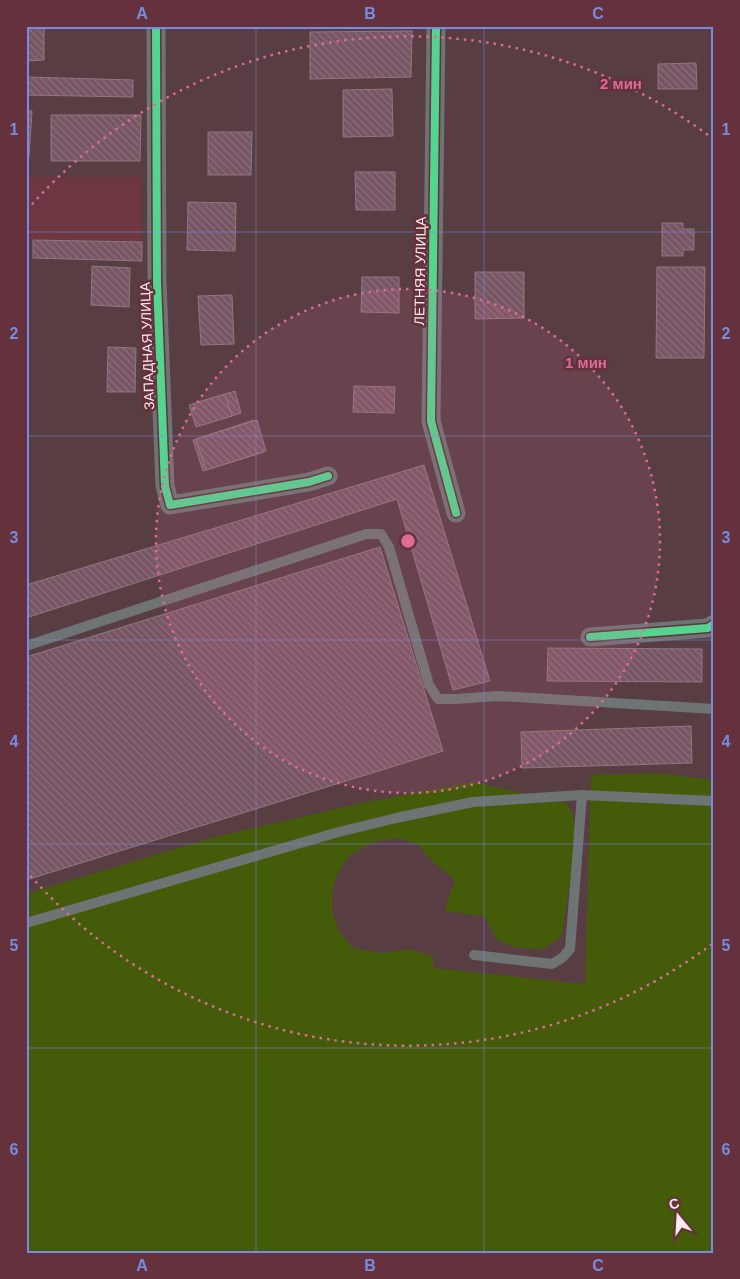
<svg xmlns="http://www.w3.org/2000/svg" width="740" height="1279" font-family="Helvetica,sans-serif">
  <defs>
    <pattern id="building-back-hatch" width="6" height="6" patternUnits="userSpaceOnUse" patternTransform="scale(1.25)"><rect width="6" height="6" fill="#775564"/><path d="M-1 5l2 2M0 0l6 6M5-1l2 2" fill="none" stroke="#8b6e7a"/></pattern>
  </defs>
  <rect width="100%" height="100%" fill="#583d42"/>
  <!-- built -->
  <path fill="#6d3641" d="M 26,177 L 142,177 L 142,242 L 26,239 Z"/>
  <!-- green -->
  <path fill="#445b09" d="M 658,773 L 714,780 L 714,1253 L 26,1253 L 26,894 L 215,837 L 366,802 L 473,782 L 566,803 L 573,814 L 576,839 L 562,936 L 544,949 L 517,948 L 497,940 L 484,916 L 444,911 L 455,880 L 431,860 L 418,845 L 399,838 L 374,842 L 350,855 L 338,873 L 332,891 L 332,912 L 339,931 L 353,948 L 382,953 L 409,949 L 433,956 L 433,968 L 585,984 L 591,775 Z"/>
  <!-- building -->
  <g fill="url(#building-back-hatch)" stroke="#8e787f">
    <path d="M 26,26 L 44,26 L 44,60 L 26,61 Z"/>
    <path d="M 412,31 L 411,77 L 310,79 L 310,32 Z"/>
    <path d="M 696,63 L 697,89 L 658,89 L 658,64 Z"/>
    <path d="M 26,77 L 133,80 L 133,97 L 26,95 Z"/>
    <path d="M 392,89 L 393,136 L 343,137 L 343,90 Z"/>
    <path d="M 26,110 L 32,111 L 29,157 L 26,156 Z"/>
    <path d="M 51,115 L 141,115 L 140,161 L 51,161 Z"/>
    <path d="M 208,132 L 252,132 L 251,175 L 208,175 Z"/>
    <path d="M 355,172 L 395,172 L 395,210 L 356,210 Z"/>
    <path d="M 188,202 L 236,203 L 235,251 L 187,250 Z"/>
    <path d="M 662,223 L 683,223 L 683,229 L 694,229 L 694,250 L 683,250 L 683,256 L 662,256 Z"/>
    <path d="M 33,240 L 142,242 L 142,261 L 33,258 Z"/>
    <path d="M 92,266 L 130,268 L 129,307 L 91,305 Z"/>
    <path d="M 657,267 L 705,267 L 704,358 L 656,358 Z"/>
    <path d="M 475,272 L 524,272 L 524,318 L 475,319 Z"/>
    <path d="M 362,277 L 399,277 L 399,313 L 361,312 Z"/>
    <path d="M 232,295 L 234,344 L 201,345 L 198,296 Z"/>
    <path d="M 108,347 L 136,348 L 135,392 L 107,392 Z"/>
    <path d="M 354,386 L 395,387 L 394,413 L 353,412 Z"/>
    <path d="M 235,391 L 241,413 L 205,424 L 199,402 Z"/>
    <path d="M 225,394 L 232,416 L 196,427 L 189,405 Z"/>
    <path d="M 254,420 L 264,452 L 203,471 L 193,440 Z"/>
    <path d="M 257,420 L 266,451 L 206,470 L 196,439 Z"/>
    <path d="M 424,465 L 490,681 L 453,690 L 397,499 L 26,618 L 26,585 Z"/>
    <path d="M 380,547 L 443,751 L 26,880 L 26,657 Z"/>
    <path d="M 548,648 L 702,649 L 702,682 L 547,681 Z"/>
    <path d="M 691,726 L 692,763 L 522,768 L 521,732 Z"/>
  </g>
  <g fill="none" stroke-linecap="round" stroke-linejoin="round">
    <!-- lane -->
    <g stroke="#6e7373" stroke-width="10">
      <path d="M 26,646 L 366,534 L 381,534 L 389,547 L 429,685 L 438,699 L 456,699 L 498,696 L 714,709"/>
      <path d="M 26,923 L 335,833 L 396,818 L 473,802 L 582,795 L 714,801"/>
      <path d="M 474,955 L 552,964 L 562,958 L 570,949 L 582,795"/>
    </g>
    <!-- street -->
    <g stroke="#6e7373" stroke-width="19">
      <path d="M 156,26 L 157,281 L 165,486 L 170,505 L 309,482 L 328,476"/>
      <path d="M 436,26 L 431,421 L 456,513"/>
      <path d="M 590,637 L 708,628 L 714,624"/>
    </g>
    <!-- cycleway casing -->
    <g stroke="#64313c" stroke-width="11">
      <g id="cycleway">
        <path d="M 156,26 L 157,281 L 165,486 L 170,505 L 309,482 L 328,476"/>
        <path d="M 436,26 L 431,421 L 456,513"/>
        <path d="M 590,637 L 708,628 L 714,624"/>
      </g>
    </g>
    <!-- cycleway -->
    <use href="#cycleway" stroke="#53d58f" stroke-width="8"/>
  </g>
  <!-- grid -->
  <path fill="none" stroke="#778ce0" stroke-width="1" stroke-opacity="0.55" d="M 256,26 L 256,1253M 484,26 L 484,1253M 26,232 L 714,232M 26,436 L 714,436M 26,640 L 714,640M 26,844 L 714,844M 26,1048 L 714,1048"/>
  <!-- distance rings -->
  <circle cx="408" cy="541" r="252" fill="#da6c95" fill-opacity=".12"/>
  <g fill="none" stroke="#da6c95" stroke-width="2.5" stroke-dasharray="2.5 5">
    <circle cx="408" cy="541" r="252"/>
    <path d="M712 944A505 505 0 0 1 27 872M27 210A505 505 0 0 1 712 138"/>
  </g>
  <g text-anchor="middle" stroke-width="5" stroke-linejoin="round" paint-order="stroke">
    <!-- street labels -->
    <g font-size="14" fill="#feeaec" stroke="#64313c">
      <text transform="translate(420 271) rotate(-89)" y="5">ЛЕТНЯЯ УЛИЦА</text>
      <text transform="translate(147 346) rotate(-92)" y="5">ЗАПАДНАЯ УЛИЦА</text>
    </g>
  </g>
  <circle cx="408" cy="541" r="8" fill="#da6c95" stroke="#64313c" stroke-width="2.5"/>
  <g font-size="15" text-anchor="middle" font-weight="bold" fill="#da6c95" stroke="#64313c" stroke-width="5" stroke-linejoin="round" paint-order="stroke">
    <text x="621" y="89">2 мин</text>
    <text x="586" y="368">1 мин</text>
  </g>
  <!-- border -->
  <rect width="740" height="1279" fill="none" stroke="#64313c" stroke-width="55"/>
  <!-- north arrow -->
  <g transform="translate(678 1216) rotate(342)" stroke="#64313c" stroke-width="4" paint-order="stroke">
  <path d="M0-4L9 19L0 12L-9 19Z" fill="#feeaec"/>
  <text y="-8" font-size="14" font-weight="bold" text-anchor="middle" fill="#feeaec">С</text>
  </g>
  <rect x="28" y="28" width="684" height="1224" fill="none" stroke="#778ce0" stroke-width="2"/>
  <g font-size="16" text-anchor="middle" font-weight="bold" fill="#778ce0">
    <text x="142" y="19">A</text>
    <text x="370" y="19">B</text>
    <text x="598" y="19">C</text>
    <text x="14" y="135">1</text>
    <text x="726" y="135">1</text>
    <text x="14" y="339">2</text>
    <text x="726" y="339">2</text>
    <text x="14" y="543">3</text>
    <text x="726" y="543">3</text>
    <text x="14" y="747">4</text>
    <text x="726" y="747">4</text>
    <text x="14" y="951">5</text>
    <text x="726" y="951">5</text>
    <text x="14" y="1155">6</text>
    <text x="726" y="1155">6</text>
    <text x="142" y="1271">A</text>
    <text x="370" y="1271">B</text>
    <text x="598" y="1271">C</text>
  </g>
</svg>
